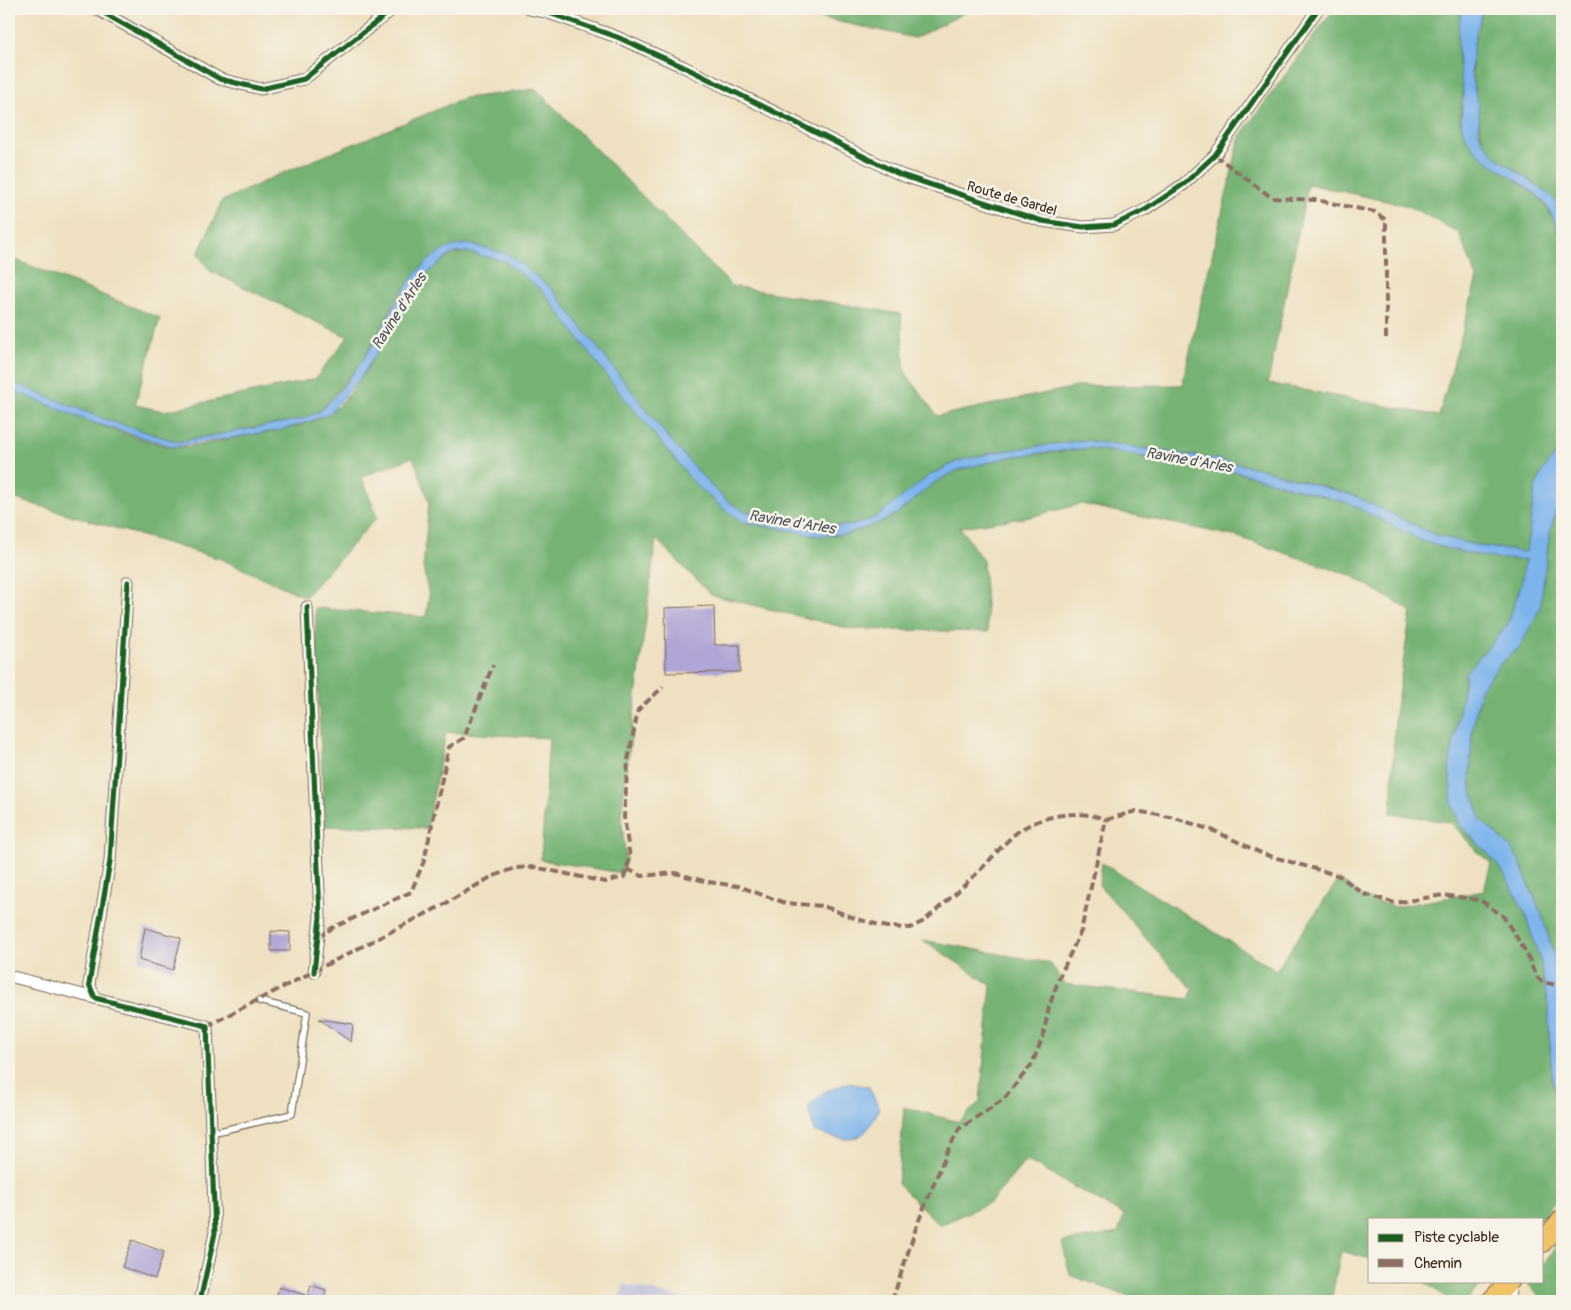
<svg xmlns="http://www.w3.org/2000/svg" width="1571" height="1310" font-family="Pangolin,sans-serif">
  <rect width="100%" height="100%" fill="#f7f3e8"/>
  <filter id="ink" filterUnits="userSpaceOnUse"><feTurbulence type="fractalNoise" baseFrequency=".02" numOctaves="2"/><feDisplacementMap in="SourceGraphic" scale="10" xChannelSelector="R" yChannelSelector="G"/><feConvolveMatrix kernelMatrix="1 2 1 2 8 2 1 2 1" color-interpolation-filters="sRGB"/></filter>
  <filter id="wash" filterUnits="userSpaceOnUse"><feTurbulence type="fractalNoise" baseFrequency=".0096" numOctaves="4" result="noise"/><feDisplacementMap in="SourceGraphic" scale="20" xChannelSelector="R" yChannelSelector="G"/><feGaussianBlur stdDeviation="1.12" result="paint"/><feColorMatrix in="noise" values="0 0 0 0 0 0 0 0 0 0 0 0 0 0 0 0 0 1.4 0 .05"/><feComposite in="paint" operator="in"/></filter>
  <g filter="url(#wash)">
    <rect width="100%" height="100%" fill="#eee0c0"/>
    <!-- industrial -->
    <path fill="#c1c2dd" d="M 624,1284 L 692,1301 L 618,1301 Z"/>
    <!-- forest -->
    <g fill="#74b273" stroke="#586e48" fill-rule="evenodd">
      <path d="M 779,9 L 964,9 L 964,13 L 915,38 Z"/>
      <path d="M 1334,9 L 1462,9 L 1463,92 L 1460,118 L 1462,128 L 1467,139 L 1481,154 L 1541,199 L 1552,216 L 1562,241 L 1562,447 L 1535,489 L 1526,552 L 1480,546 L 1435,535 L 1355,496 L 1258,468 L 1216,459 L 1084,440 L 995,452 L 958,461 L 930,475 L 876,517 L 854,525 L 834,526 L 766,517 L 745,511 L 730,503 L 711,486 L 667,436 L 551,288 L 508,254 L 468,244 L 462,244 L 422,268 L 398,296 L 362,362 L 321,410 L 303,419 L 178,442 L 104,419 L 9,381 L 9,257 L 160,318 L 135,405 L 164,411 L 315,379 L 348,337 L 210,271 L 198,254 L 222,201 L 278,175 L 465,98 L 536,89 L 732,286 L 901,314 L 905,372 L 937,416 L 1080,386 L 1182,385 L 1240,136 ZM 1308,184 L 1409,206 L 1459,233 L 1477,278 L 1439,416 L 1268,383 Z"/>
      <path d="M 1483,9 L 1562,9 L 1562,210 C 1545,184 1513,174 1491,153 C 1479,141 1481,130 1478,114 C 1470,71 1469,51 1483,9 Z"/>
      <path d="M 467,252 L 504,261 L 543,291 L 612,383 L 695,484 L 725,510 L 744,522 L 820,536 L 847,534 L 883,522 L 898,513 L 935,482 L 958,470 L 1014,456 L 1090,448 L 1237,472 L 1348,503 L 1422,541 L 1445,548 L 1475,555 L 1525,560 L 1521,585 L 1507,626 L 1466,672 L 1451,758 L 1452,804 L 1460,825 L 1492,858 L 1505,875 L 1524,911 L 1540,960 L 1548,1006 L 1551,1063 L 1562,1162 L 1562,1194 L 1540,1219 L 1370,1219 L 1370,1259 L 1341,1251 L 1331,1301 L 1140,1301 L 1070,1275 L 1062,1242 L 1118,1233 L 1124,1215 L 1026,1160 L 991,1202 L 940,1225 L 898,1184 L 904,1107 L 959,1122 L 980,1101 L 991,985 L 923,940 L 1050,963 L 1065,984 L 1189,999 L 1193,989 C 1159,957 1131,919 1099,885 L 1102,863 L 1276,970 L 1339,879 L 1363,897 L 1395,907 L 1484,891 L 1491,863 L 1476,851 L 1452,823 L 1391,813 L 1395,715 L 1411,611 L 1352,576 L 1238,537 L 1081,504 L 1030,517 L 960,527 L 983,561 L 988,632 L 851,629 L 711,595 L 656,539 L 621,816 L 626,859 L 622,873 L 541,860 L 549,738 L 446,732 L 427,828 L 324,826 L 315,608 L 426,617 L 429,597 L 423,567 L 429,501 L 413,457 L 362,477 L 377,517 L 305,597 L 221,559 L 9,497 L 9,389 C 53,406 97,427 143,439 C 153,442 163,446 173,447 C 188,449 224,440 240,437 C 266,432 305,428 328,414 C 379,381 407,255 467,252 Z"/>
      <path d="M 1562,496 L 1562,980 L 1541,913 L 1522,867 L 1503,840 L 1481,822 L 1471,788 L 1470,771 L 1472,734 L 1480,690 L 1501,663 L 1520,647 L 1539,608 L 1549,537 L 1558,504 Z"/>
      <path d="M 1562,1237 L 1562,1301 L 1543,1301 L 1529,1285 L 1532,1281 L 1542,1281 L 1542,1266 Z"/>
      <path d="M 1423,1281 L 1484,1281 L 1466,1301 L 1451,1301 Z"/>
    </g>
    <!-- water -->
    <g fill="#7db4ec" stroke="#5c6f85">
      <path d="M 1462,9 L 1483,9 L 1474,43 L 1471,74 L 1479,109 L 1479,131 L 1481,139 L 1496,157 L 1550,195 C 1564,209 1562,222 1562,240 C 1557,227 1552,211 1542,200 C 1518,175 1476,164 1463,130 C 1458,116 1465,105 1463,92 C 1458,61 1455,40 1462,9 Z"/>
      <path d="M 468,244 L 508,254 L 551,288 L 667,436 L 711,486 L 730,503 L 745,511 L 766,517 L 834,526 L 854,525 L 876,517 L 930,475 L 958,461 L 995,452 L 1084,440 L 1216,459 L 1258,468 L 1355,496 L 1435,535 L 1480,546 L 1526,552 L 1535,489 L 1543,470 L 1562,447 L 1562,496 L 1558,504 L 1549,537 L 1540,608 L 1520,647 L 1501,663 L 1480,690 L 1472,734 L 1470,771 L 1471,788 L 1481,820 L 1511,848 L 1519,861 L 1541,913 L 1562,980 L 1562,1162 L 1551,1063 L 1548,1006 L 1540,960 L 1524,911 L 1505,875 L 1492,858 L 1460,825 L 1452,804 L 1449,768 L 1466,672 L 1507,626 L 1521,585 L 1525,560 L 1490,558 L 1445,548 L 1422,541 L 1348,503 L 1237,472 L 1090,448 L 1014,456 L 958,470 L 935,482 L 898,513 L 882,522 L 847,534 L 820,536 L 744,522 L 725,510 L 695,484 L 612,383 L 543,291 L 504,261 L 467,252 L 454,253 L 447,257 L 425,275 L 361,377 L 329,414 L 308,422 L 281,430 L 174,447 L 88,421 L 9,389 L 9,381 L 104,419 L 178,442 L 302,419 C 308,416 315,414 320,411 C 330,404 354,372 362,361 C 389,324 413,245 468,244 Z"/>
      <path d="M 848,1083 L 869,1087 L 879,1108 C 864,1146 848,1143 814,1131 L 808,1107 L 824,1092 Z"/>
    </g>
    <g id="blocks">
      <!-- building -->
      <g fill="#b1a4d6">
        <path d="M 714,606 L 715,645 L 740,645 L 740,672 L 666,673 L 665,608 Z"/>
        <path d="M 145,928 L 181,938 L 173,970 L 139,960 Z"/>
        <path d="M 271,931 L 290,932 L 290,951 L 271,951 Z"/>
        <path d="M 319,1019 L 353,1024 L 351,1042 Z"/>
        <path d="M 132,1240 L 164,1252 L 155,1279 L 122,1267 Z"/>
        <path d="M 311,1285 L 326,1290 L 324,1301 L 275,1300 L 279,1287 L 308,1296 Z"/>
      </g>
    </g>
  </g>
  <g filter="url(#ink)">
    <use href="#blocks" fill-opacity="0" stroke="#7a6a57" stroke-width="1"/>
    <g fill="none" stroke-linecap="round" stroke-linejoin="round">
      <!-- lane casing -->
      <g stroke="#7a6a57" stroke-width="8">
        <path id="lane" d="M 211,1133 L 292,1114 L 307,1013 L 259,1001"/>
      </g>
      <!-- street casing -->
      <g stroke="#7a6a57" stroke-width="13">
        <g id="street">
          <path d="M 97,9 L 220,79 L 261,89 L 304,79 L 393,9"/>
          <path d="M 530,9 L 546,12 L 617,37 L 684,67 L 901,175 L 1042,221 L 1083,227 L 1114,225 L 1145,210 L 1184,184 L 1215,155 L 1318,9"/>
          <path d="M 128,582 L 110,861 L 89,984 L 95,998 L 207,1026 L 215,1233 L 200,1301"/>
          <path d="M 307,607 L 320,917 L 314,972"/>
          <path d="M 9,976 L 95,998"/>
          <path d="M 1508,1301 L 1512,1281"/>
        </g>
      </g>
      <!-- primary casing -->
      <g stroke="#7a6a57" stroke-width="21">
        <g id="primary">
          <path d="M 1542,1243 L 1562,1219"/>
          <path d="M 1491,1301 L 1510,1281"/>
        </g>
      </g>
      <!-- lane -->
      <use href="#lane" stroke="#fff" stroke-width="5.5"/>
      <!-- street -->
      <use href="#street" stroke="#fff" stroke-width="11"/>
      <!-- primary -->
      <use href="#primary" stroke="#f1c369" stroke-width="19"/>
      <!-- quiet -->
      <g stroke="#8d6e63" stroke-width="4" stroke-dasharray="8 4" stroke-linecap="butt">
        <path d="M 1215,155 L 1272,198 L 1316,200 L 1375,212 L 1386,220 L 1386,338"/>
        <path d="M 627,869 L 642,876 L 675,873 L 708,882 L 738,886 L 785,903 L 823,906 L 857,919 L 887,927 L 910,928 L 924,921 C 941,906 959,891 975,875 C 989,862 1001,846 1015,834 C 1038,815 1081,808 1106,820"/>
        <path d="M 318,938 L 332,928 L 411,892 L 424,861 L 449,747 L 464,738 L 493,665"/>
        <path d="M 207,1026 L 443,905 L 491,877 L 515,868 L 534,867 L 605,882 L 624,877 L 630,858 L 624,817 L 628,760 L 638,710 L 663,687"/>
        <path d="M 892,1301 L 917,1225 L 946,1154 L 959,1129 L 1004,1099 L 1032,1064 L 1043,1036 L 1049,1007 L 1059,978 L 1081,931 L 1106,820 L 1136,811 L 1175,818 L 1217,832 L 1263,854 L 1340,876 L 1364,894 L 1395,903 L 1443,895 L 1480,900 L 1503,916 L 1526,952 L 1536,976 L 1542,982 L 1562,986"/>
      </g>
      <!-- cycleway casing -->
      <g stroke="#f7f3e8" stroke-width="8">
        <g id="cycleway">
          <path d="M 97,9 L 220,79 L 261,89 L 304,79 L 393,9"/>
          <path d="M 530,9 L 546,12 L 617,37 L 684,67 L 901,175 L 1042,221 L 1083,227 L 1114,225 L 1145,210 L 1184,184 L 1215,155 L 1318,9"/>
          <path d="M 128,582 L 110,861 L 89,984 L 95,998 L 207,1026 L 215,1233 L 200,1301"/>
          <path d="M 307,607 L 320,917 L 314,972"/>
        </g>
      </g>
      <!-- cycleway -->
      <use href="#cycleway" stroke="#1b5e20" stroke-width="5"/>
    </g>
  </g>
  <g text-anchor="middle" stroke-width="5" stroke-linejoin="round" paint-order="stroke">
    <!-- street labels -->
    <g font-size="14" fill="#3b2a1e" stroke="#f7f3e8">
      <text transform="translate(1012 198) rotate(16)" y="5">Route de Gardel</text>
    </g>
    <!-- water labels -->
    <g font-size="15" font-style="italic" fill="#4f535c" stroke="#f7f3e8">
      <text transform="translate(399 311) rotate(-57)" y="5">Ravine d'Arles</text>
      <text transform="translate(1189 460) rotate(10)" y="5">Ravine d'Arles</text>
      <text transform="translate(792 522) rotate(9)" y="5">Ravine d'Arles</text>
    </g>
  </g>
  <!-- margin -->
  <rect width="1571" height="1310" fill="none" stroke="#f7f3e8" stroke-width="30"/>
  <!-- legend -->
  <rect x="1368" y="1218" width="175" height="65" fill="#f7f3e8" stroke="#aca397"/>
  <rect x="1378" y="1234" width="25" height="8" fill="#1b5e20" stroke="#aca397"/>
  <text x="1414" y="1242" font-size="15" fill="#3b2a1e">Piste cyclable</text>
  <rect x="1378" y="1259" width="25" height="8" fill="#8d6e63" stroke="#aca397"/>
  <text x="1414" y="1268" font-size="15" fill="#3b2a1e">Chemin</text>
</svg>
